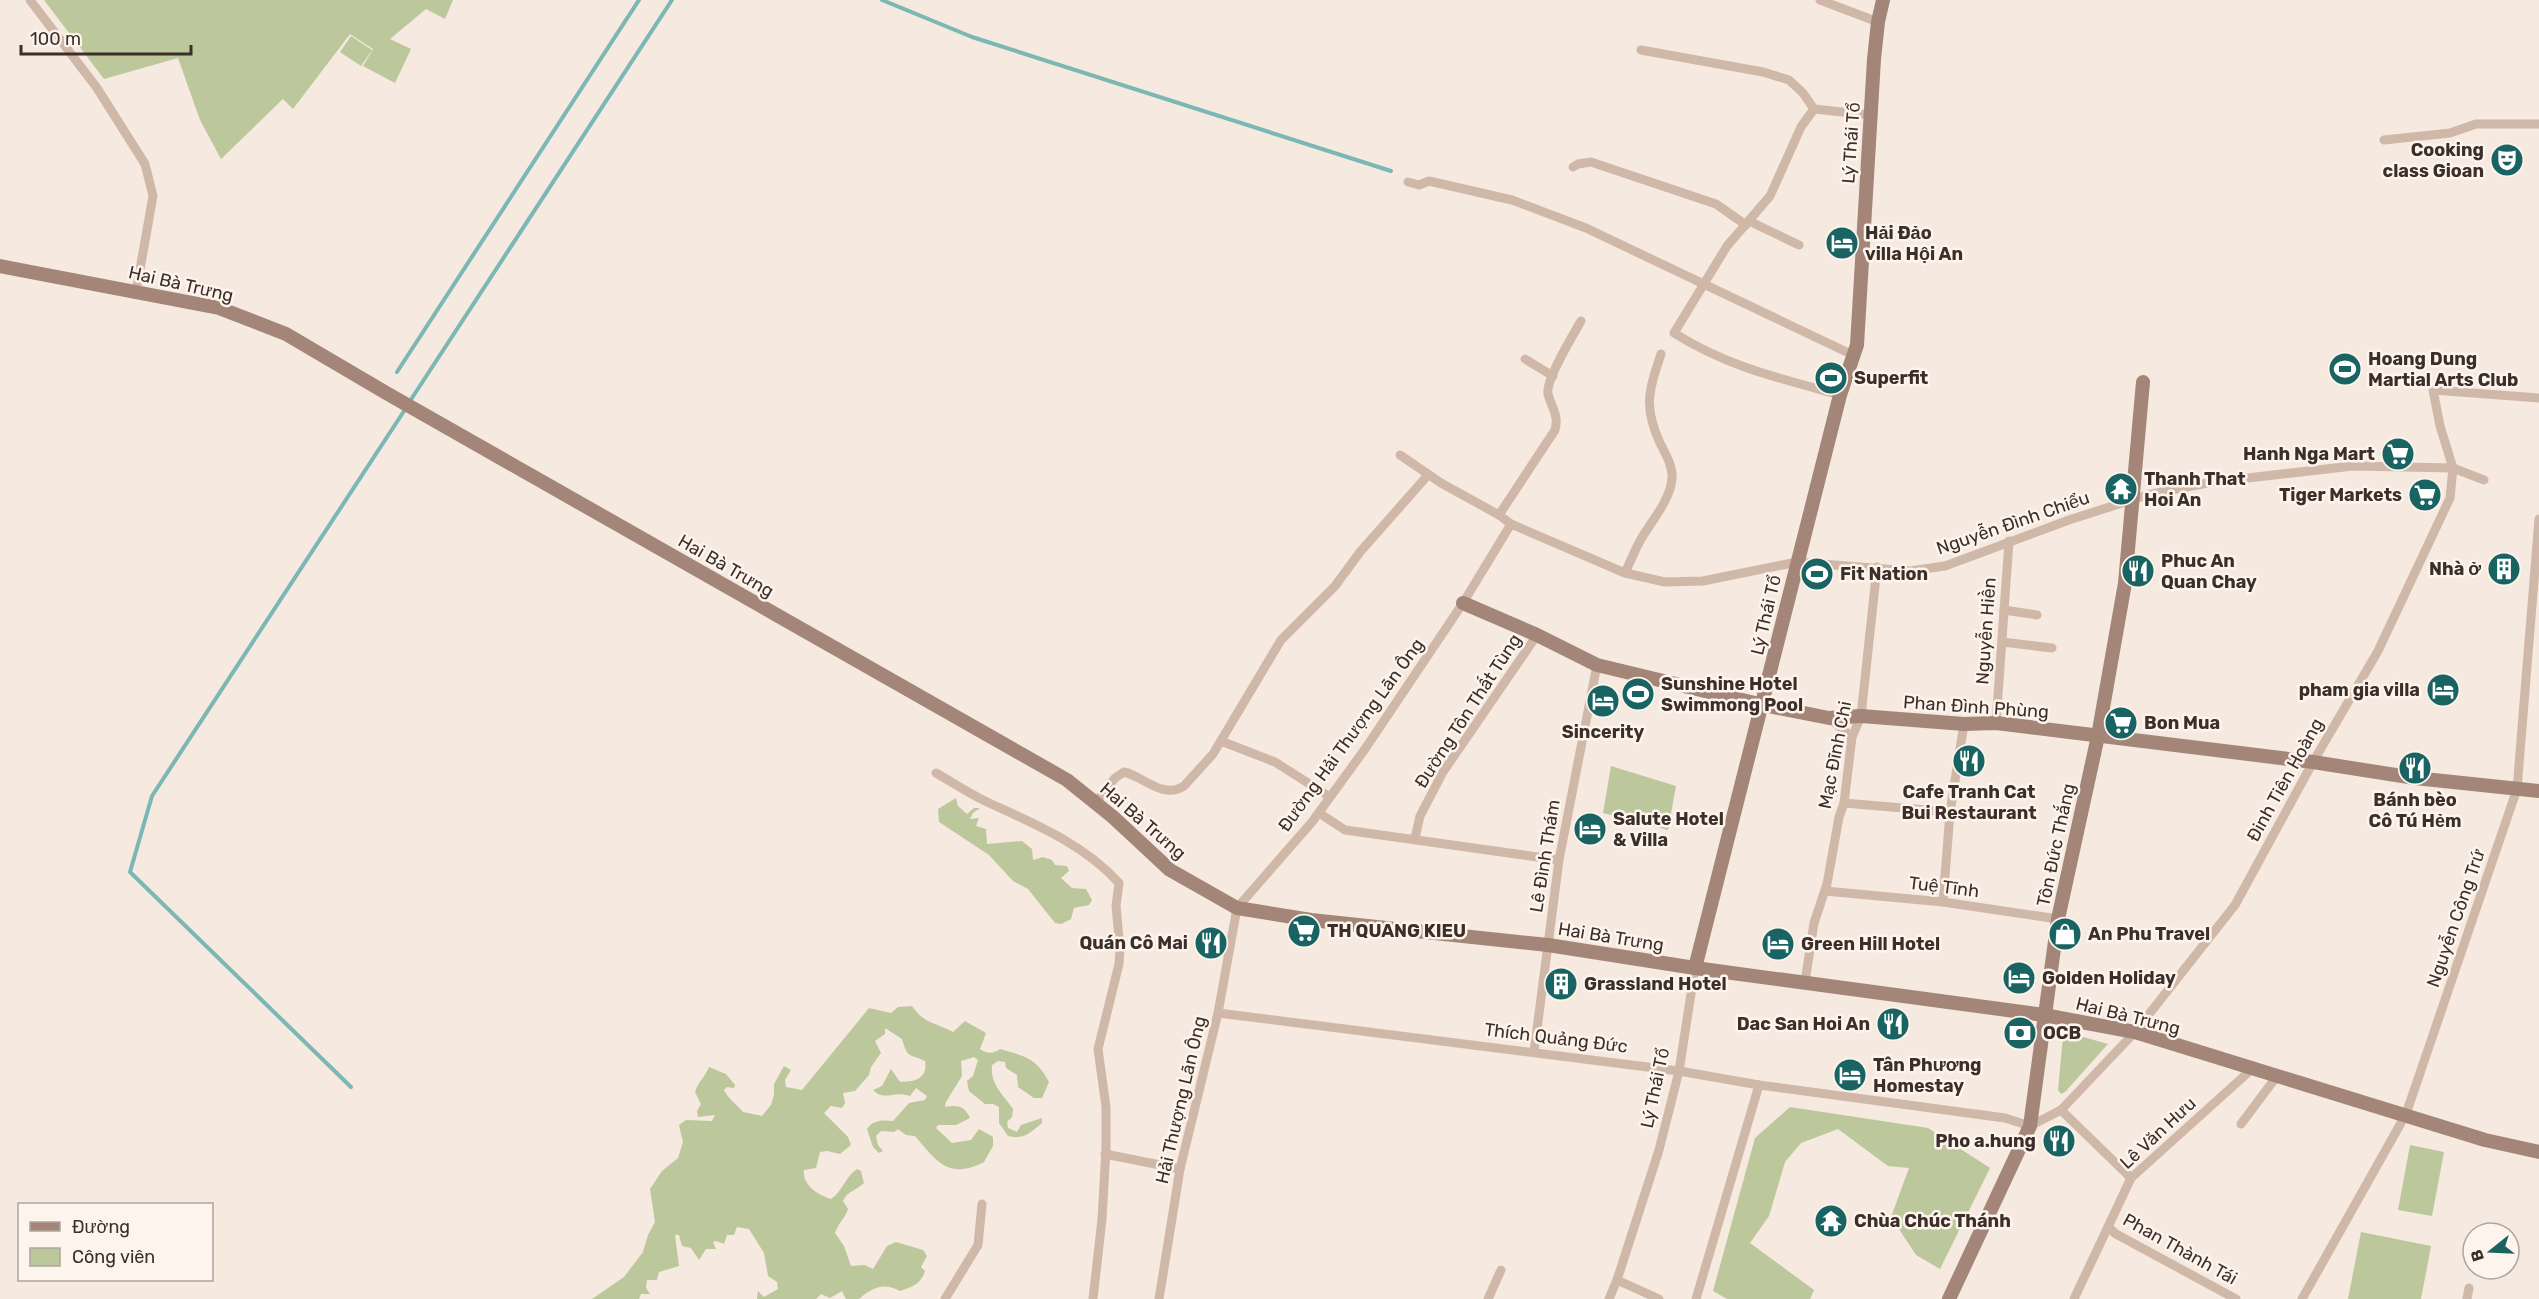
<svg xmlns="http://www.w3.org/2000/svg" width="2539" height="1299" font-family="Rubik,sans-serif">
  <rect width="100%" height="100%" fill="#f6e9df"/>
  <!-- green -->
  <g fill="#bcc79c">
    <path d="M 44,0 L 453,0 L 445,19 L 426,9 L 390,39 L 411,49 L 395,83 L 363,66 L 373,49 L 350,34 L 293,109 L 283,99 L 221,159 L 200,120 L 178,58 L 104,79 Z"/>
    <path d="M 351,36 L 372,50 L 361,66 L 340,52 Z"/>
    <path d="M 1611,766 L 1676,786 L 1668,830 L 1603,813 Z"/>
    <path d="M 956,798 L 958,806 L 967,814 L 974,808 L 980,808 L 973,813 L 970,819 L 979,818 L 976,826 L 986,829 L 987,844 L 1022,841 L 1032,849 L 1033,860 L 1043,857 L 1052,860 L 1055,865 L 1067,866 L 1069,871 L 1061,878 L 1072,888 L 1086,889 L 1092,900 L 1089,905 L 1074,908 L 1071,919 L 1061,924 L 1055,923 L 1028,889 L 1013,881 L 989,855 L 939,822 L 938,809 Z"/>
    <path d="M 912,1006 C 924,1024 935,1022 953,1032 L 965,1021 L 986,1033 L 980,1049 C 987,1054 993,1054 1000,1049 C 1024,1056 1037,1058 1049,1082 L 1042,1098 L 1034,1098 L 1018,1087 L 1017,1075 L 1006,1068 L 1005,1062 L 998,1061 L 992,1065 C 990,1085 1003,1094 1013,1109 L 1012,1117 L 1007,1122 L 1008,1128 L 1017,1132 L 1021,1125 L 1042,1118 L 1042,1123 C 1030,1133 1024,1140 1008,1136 L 999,1123 L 999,1107 L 993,1104 L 985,1104 L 969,1091 L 967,1081 L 973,1076 L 978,1060 L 974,1057 L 961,1061 L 962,1076 L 946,1102 L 945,1107 C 957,1105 964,1105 970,1118 L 956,1125 L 938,1125 L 936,1128 L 952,1143 L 971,1140 L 979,1129 L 993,1137 L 993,1146 L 984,1162 C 949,1180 937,1162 915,1136 L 906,1135 L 898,1129 L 894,1132 L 881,1131 L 876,1136 L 878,1145 L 883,1151 L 879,1153 L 873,1147 L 867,1129 C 873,1120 882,1120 893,1121 L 909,1103 L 925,1100 L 927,1096 L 916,1088 L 910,1096 C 894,1090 885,1102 873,1090 L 882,1086 L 891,1069 L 900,1082 C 915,1082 928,1079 925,1061 C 908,1053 908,1059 902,1039 L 885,1028 L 885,1034 L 875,1041 L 881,1053 L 871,1067 L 869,1075 L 855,1091 L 843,1093 L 845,1103 L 842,1108 L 831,1106 L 824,1113 L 848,1137 L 851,1145 L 840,1154 L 827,1151 L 820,1152 L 816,1168 L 804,1170 C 802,1185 818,1195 831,1199 C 843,1191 845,1177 857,1169 L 861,1171 L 864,1183 C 857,1190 847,1191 843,1201 L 848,1209 C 845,1219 838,1223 835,1233 L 844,1246 L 851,1266 L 865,1265 L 873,1269 L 887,1246 L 896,1242 L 923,1250 L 927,1256 L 921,1267 L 925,1271 C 921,1284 912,1287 900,1291 C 883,1282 873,1287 859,1299 L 846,1299 L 842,1291 L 830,1298 L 821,1294 L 816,1299 L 757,1299 L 758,1291 L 764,1297 L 778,1289 L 777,1282 L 768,1276 L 764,1253 L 749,1229 L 737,1227 L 734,1235 L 727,1235 L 724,1244 L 716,1241 L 713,1242 L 716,1249 L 706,1249 L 699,1260 L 691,1248 L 682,1246 L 679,1235 L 675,1235 L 679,1266 L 659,1272 L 657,1280 L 647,1280 L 646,1288 L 650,1294 L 641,1294 L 639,1299 L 592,1299 L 624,1277 L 643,1252 L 648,1235 L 655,1222 L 650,1189 L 662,1171 L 678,1158 L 683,1142 L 679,1125 L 686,1120 L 712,1121 L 715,1115 L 698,1117 L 697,1111 L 701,1104 L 695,1092 C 698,1082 705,1077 709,1067 L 726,1074 L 735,1085 L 734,1088 L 727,1087 L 724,1090 C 728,1099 737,1104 743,1112 L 762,1116 L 771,1105 L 774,1095 L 774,1084 L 784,1066 L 791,1070 L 785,1080 L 786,1087 L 802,1090 L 869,1008 L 891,1013 L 898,1007 Z"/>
    <path d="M 2066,1032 L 2108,1044 L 2065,1092 L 2061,1094 L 2058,1090 L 2063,1037 Z"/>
    <path d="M 1790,1107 L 1928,1128 L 1990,1168 L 1940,1269 L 1916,1255 L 1891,1217 L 1909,1168 L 1888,1166 L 1838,1129 L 1801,1143 L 1785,1162 L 1769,1216 L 1750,1243 L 1814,1290 L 1810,1299 L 1727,1299 L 1713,1291 L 1755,1138 Z"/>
    <path d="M 2410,1145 L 2444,1152 L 2432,1216 L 2398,1210 Z"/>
    <path d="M 2361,1232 L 2431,1246 L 2421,1299 L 2348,1299 Z"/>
  </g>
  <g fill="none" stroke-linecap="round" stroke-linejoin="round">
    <!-- stream -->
    <g stroke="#7ab7b5" stroke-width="4">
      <path d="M 882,0 L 972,37 L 1391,171"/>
      <path d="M 397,372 L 639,0"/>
      <path d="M 410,401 L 672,0"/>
      <path d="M 351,1087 L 130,872 L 152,796 L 406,408"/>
    </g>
    <!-- street -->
    <g stroke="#d0b8a9" stroke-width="9">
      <path d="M 30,0 L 97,88 L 145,164 L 153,196 L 136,292"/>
      <path d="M 1820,0 L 1878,22"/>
      <path d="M 1641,50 L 1763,72 L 1789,80 L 1803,93 L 1814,109 L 1871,115"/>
      <path d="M 1814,109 L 1801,127 L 1770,196 L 1727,246 L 1674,333 C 1728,367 1779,378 1840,395"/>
      <path d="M 2384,140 L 2450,133 L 2476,124 L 2539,124"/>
      <path d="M 1573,167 L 1578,164 L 1591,162 L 1716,204 L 1746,225"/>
      <path d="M 1408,182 L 1419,185 L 1429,181 L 1512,200 L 1586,228 L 1855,356"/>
      <path d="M 1749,221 L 1799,245"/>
      <path d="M 1525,359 L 1553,376"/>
      <path d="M 1400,455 L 1441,483 L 1499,515 L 1511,524 L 1625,573 L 1665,582 L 1703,581 L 1797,562 L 1910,571 L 1945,566 L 2069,520 L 2147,495 L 2212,482 L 2353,466 L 2453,468 L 2484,480"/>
      <path d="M 1499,515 L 1555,430 C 1559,415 1552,409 1548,394 C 1545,381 1573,335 1581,321"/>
      <path d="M 1625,573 C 1630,562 1635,550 1641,539 C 1651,522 1671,499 1672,478 C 1673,466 1665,453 1660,443 C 1643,406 1649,390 1661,354"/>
      <path d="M 2004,610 L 2037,615"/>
      <path d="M 2002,642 L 2052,648"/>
      <path d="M 1829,718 L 1852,737"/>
      <path d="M 1996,723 L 2009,541"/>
      <path d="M 1221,741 L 1275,762 L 1330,797"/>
      <path d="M 936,773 C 952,782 968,793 985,801 C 1032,823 1083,843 1119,883 L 1116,906 L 1120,949 L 1119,964 L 1098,1049 L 1106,1107 L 1106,1149 L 1102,1219 L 1093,1299"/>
      <path d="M 1096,802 L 1115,778 L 1124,772 C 1143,776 1163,800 1184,786 L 1213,754 L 1281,640 L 1335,586 L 1360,552 L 1428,475"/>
      <path d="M 1844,803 L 1950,812"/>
      <path d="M 1319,813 L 1345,830 L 1559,860"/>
      <path d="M 1415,838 L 1420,816 L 1443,772 L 1537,635"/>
      <path d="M 1825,891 L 1943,902 L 2058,919"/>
      <path d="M 1943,902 L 1950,812 L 1964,724"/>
      <path d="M 1805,982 L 1814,923 L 1827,884 L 1839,817 L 1844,803 L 1852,737 L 1861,716 L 1877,567"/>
      <path d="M 1218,1013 L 1679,1071 L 1759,1085 L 2005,1118 L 2030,1126 L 2061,1110 L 2135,1032 L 2235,905 L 2313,762 L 2378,651 L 2450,498 L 2453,468 L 2440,426 L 2433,390 L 2539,398"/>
      <path d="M 1534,1052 L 1559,860 L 1597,665"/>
      <path d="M 2061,1110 L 2131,1178"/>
      <path d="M 2241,1124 L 2277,1076"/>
      <path d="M 1105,1154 L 1180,1169"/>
      <path d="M 2108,1227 L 2116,1234 L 2236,1299"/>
      <path d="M 1617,1280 L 1659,1299"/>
      <path d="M 945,1299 L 978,1245 L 982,1204"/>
      <path d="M 1159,1299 L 1180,1169 L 1218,1013 L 1237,908 L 1312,822 L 1365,749 L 1463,603 L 1511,524"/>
      <path d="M 1488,1299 L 1501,1270"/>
      <path d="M 1609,1299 L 1617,1280 L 1659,1150 L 1679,1071 L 1695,968"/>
      <path d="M 1696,1299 L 1759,1085"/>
      <path d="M 2074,1299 L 2131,1178 L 2252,1069"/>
      <path d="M 2302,1299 L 2406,1114 L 2517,789 L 2539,519"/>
      <path d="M 2467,1299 L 2469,1288"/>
    </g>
    <!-- secondary -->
    <g stroke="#a48679" stroke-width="14">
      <path d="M 0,266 L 219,308 L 286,334 L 388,394 L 1067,780 L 1113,817 L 1170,870 L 1237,908 L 1311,920 L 1548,945 L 1695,968 L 2044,1015 L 2135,1032 L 2485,1140 L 2539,1152"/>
      <path d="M 1463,603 L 1537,635 L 1597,665 L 1763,705 L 1829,718 L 1861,716 L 1964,724 L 1996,723 L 2313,762 L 2415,778 L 2539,791"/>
      <path d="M 1695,968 L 1840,395 L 1857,345 L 1874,59 L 1878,22 L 1883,0"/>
      <path d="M 1949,1299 L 2030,1126 L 2058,919 L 2098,736 L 2125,583 L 2143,382"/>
    </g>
  </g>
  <!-- icons -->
  <defs>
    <g id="theatre-disc" transform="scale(1.725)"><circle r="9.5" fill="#196463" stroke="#fcf4ed"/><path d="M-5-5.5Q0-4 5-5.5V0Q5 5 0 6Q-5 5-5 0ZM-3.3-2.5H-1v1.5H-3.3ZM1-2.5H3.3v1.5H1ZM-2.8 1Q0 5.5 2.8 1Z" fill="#fff"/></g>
    <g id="hotel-disc" transform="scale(1.725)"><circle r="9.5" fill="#196463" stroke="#fcf4ed"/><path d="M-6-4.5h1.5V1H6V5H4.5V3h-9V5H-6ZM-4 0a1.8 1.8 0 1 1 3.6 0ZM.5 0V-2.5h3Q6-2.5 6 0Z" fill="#fff"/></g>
    <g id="stadium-disc" transform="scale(1.725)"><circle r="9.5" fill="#196463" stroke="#fcf4ed"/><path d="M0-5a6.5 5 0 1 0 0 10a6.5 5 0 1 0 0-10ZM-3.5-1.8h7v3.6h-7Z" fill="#fff"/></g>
    <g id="supermarket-disc" transform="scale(1.725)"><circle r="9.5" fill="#196463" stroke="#fcf4ed"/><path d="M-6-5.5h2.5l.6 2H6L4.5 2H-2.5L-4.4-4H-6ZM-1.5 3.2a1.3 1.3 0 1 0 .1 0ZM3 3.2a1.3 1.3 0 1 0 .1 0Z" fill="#fff"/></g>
    <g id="temple-disc" transform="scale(1.725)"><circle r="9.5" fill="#196463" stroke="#fcf4ed"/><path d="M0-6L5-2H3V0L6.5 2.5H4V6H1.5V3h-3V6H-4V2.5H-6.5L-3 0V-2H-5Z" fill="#fff"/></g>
    <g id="building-disc" transform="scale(1.725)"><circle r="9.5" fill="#196463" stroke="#fcf4ed"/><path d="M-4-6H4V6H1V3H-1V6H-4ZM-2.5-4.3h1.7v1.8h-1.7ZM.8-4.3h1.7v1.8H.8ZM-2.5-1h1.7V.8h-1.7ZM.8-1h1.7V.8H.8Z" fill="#fff"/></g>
    <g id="restaurant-disc" transform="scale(1.725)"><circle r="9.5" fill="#196463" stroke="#fcf4ed"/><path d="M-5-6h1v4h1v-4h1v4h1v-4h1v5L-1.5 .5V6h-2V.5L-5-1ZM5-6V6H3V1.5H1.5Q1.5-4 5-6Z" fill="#fff"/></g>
    <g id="shop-disc" transform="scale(1.725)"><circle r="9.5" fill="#196463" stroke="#fcf4ed"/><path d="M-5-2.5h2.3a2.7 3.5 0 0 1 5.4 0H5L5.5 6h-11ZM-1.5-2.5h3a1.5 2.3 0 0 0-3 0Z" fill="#fff"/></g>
    <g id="bank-disc" transform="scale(1.725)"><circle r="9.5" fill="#196463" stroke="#fcf4ed"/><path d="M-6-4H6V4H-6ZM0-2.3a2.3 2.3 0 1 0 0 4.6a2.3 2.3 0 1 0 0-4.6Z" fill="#fff"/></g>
  </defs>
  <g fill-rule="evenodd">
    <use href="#theatre-disc" x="2507" y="160"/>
    <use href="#hotel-disc" x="1842" y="243"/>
    <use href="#stadium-disc" x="2345" y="369"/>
    <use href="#stadium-disc" x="1831" y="378"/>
    <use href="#supermarket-disc" x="2398" y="454"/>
    <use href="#temple-disc" x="2121" y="489"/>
    <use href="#supermarket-disc" x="2425" y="495"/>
    <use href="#building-disc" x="2504" y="569"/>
    <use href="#restaurant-disc" x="2138" y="571"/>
    <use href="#stadium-disc" x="1817" y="574"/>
    <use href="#hotel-disc" x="2443" y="690"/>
    <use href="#stadium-disc" x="1638" y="694"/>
    <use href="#hotel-disc" x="1603" y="701"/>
    <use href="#supermarket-disc" x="2121" y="723"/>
    <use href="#restaurant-disc" x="1969" y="761"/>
    <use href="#restaurant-disc" x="2415" y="768"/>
    <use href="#hotel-disc" x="1590" y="829"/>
    <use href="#supermarket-disc" x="1304" y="931"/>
    <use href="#shop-disc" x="2065" y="934"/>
    <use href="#restaurant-disc" x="1211" y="943"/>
    <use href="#hotel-disc" x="1778" y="944"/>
    <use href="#hotel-disc" x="2019" y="978"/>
    <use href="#building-disc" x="1561" y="984"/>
    <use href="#restaurant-disc" x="1893" y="1024"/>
    <use href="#bank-disc" x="2020" y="1033"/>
    <use href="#hotel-disc" x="1850" y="1075"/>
    <use href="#restaurant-disc" x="2059" y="1141"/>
    <use href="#temple-disc" x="1831" y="1221"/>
  </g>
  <g text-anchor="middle" stroke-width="5" stroke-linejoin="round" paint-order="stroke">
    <!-- street labels -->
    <g font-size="18" fill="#3c2e29" stroke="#fcf4ed">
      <text transform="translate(1851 143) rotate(-86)" y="6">Lý Thái Tổ</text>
      <text transform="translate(181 284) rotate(13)" y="6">Hai Bà Trưng</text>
      <text transform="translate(2013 523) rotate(-19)" y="6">Nguyễn Đình Chiểu</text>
      <text transform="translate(726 566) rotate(30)" y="6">Hai Bà Trưng</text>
      <text transform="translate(1766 615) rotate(-77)" y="6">Lý Thái Tổ</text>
      <text transform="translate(1986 631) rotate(-86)" y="6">Nguyễn Hiền</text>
      <text transform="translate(1976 707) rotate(4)" y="6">Phan Đình Phùng</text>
      <text transform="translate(1468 711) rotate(-57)" y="6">Đường Tôn Thất Tùng</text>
      <text transform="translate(1351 735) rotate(-54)" y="6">Đường Hải Thượng Lãn Ông</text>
      <text transform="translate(1835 755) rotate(-79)" y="6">Mạc Đĩnh Chi</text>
      <text transform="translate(2285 780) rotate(-61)" y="6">Đinh Tiên Hoàng</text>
      <text transform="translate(1143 821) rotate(41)" y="6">Hai Bà Trưng</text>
      <text transform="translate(2056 845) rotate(-78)" y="6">Tôn Đức Thắng</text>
      <text transform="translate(1545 856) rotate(-81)" y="6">Lê Đình Thám</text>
      <text transform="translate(1944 887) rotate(7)" y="6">Tuệ Tĩnh</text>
      <text transform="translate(2456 918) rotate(-71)" y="6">Nguyễn Công Trứ</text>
      <text transform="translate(1611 937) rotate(9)" y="6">Hai Bà Trưng</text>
      <text transform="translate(2128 1016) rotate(14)" y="6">Hai Bà Trưng</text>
      <text transform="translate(1556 1038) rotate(7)" y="6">Thích Quảng Đức</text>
      <text transform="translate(1655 1088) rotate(-78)" y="6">Lý Thái Tổ</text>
      <text transform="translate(1181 1100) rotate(-77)" y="6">Hải Thượng Lãn Ông</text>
      <text transform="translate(2158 1133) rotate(-43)" y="6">Lê Văn Hưu</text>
      <text transform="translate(2180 1249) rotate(29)" y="6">Phan Thành Tái</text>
    </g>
    <!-- poi labels -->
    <g font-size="18" font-weight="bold" fill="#3c2e29" stroke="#fcf4ed" text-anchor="start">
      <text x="2484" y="156" text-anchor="end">Cooking<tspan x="2484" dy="21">class Gioan</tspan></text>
      <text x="1865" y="239">Hải Đảo<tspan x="1865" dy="21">villa Hội An</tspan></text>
      <text x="2368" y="365">Hoang Dung<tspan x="2368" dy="21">Martial Arts Club</tspan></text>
      <text x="1854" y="384">Superfit</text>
      <text x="2375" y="460" text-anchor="end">Hanh Nga Mart</text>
      <text x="2144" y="485">Thanh That<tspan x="2144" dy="21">Hoi An</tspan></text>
      <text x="2402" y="501" text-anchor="end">Tiger Markets</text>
      <text x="2161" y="567">Phuc An<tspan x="2161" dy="21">Quan Chay</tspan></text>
      <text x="2481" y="575" text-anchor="end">Nhà ở</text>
      <text x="1840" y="580">Fit Nation</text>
      <text x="1661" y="690">Sunshine Hotel<tspan x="1661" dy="21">Swimmong Pool</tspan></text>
      <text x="2420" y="696" text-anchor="end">pham gia villa</text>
      <text x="2144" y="729">Bon Mua</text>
      <text x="1603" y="738" text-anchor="middle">Sincerity</text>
      <text x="1969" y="798" text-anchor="middle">Cafe Tranh Cat<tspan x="1969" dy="21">Bui Restaurant</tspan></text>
      <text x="2415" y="806" text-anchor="middle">Bánh bèo<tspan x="2415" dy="21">Cô Tú Hẻm</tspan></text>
      <text x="1613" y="825">Salute Hotel<tspan x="1613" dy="21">&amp; Villa</tspan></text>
      <text x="1327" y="937">TH QUANG KIEU</text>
      <text x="2088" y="940">An Phu Travel</text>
      <text x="1188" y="949" text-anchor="end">Quán Cô Mai</text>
      <text x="1801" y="950">Green Hill Hotel</text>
      <text x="2042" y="984">Golden Holiday</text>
      <text x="1584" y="990">Grassland Hotel</text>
      <text x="1870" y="1030" text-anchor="end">Dac San Hoi An</text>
      <text x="2043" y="1039">OCB</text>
      <text x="1873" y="1071">Tân Phương<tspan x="1873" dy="21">Homestay</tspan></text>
      <text x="2036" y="1147" text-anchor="end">Pho a.hung</text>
      <text x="1854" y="1227">Chùa Chúc Thánh</text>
    </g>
  </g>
  <!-- legend -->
  <rect x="18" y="1203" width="195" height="78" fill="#fcf4ed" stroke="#afa59f" stroke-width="1.5"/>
  <rect x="30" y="1222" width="30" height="9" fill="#a48679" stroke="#afa59f" stroke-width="1.5"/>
  <text x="72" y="1233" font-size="18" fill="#3c2e29">Đường</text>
  <rect x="30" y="1248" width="30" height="18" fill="#bcc79c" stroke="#afa59f" stroke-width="1.5"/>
  <text x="72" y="1263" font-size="18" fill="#3c2e29">Công viên</text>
  <!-- north arrow -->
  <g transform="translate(2491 1251) rotate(252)"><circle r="28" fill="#fcf4ed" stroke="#afa59f" stroke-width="1.5"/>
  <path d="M0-4.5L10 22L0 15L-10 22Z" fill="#196463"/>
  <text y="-9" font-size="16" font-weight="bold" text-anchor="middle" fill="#3c2e29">B</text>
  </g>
  <!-- scale -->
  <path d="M21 45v9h170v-9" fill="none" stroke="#3c2e29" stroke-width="3"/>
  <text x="30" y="45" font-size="18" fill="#3c2e29" stroke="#fcf4ed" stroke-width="4.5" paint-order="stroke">100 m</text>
</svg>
